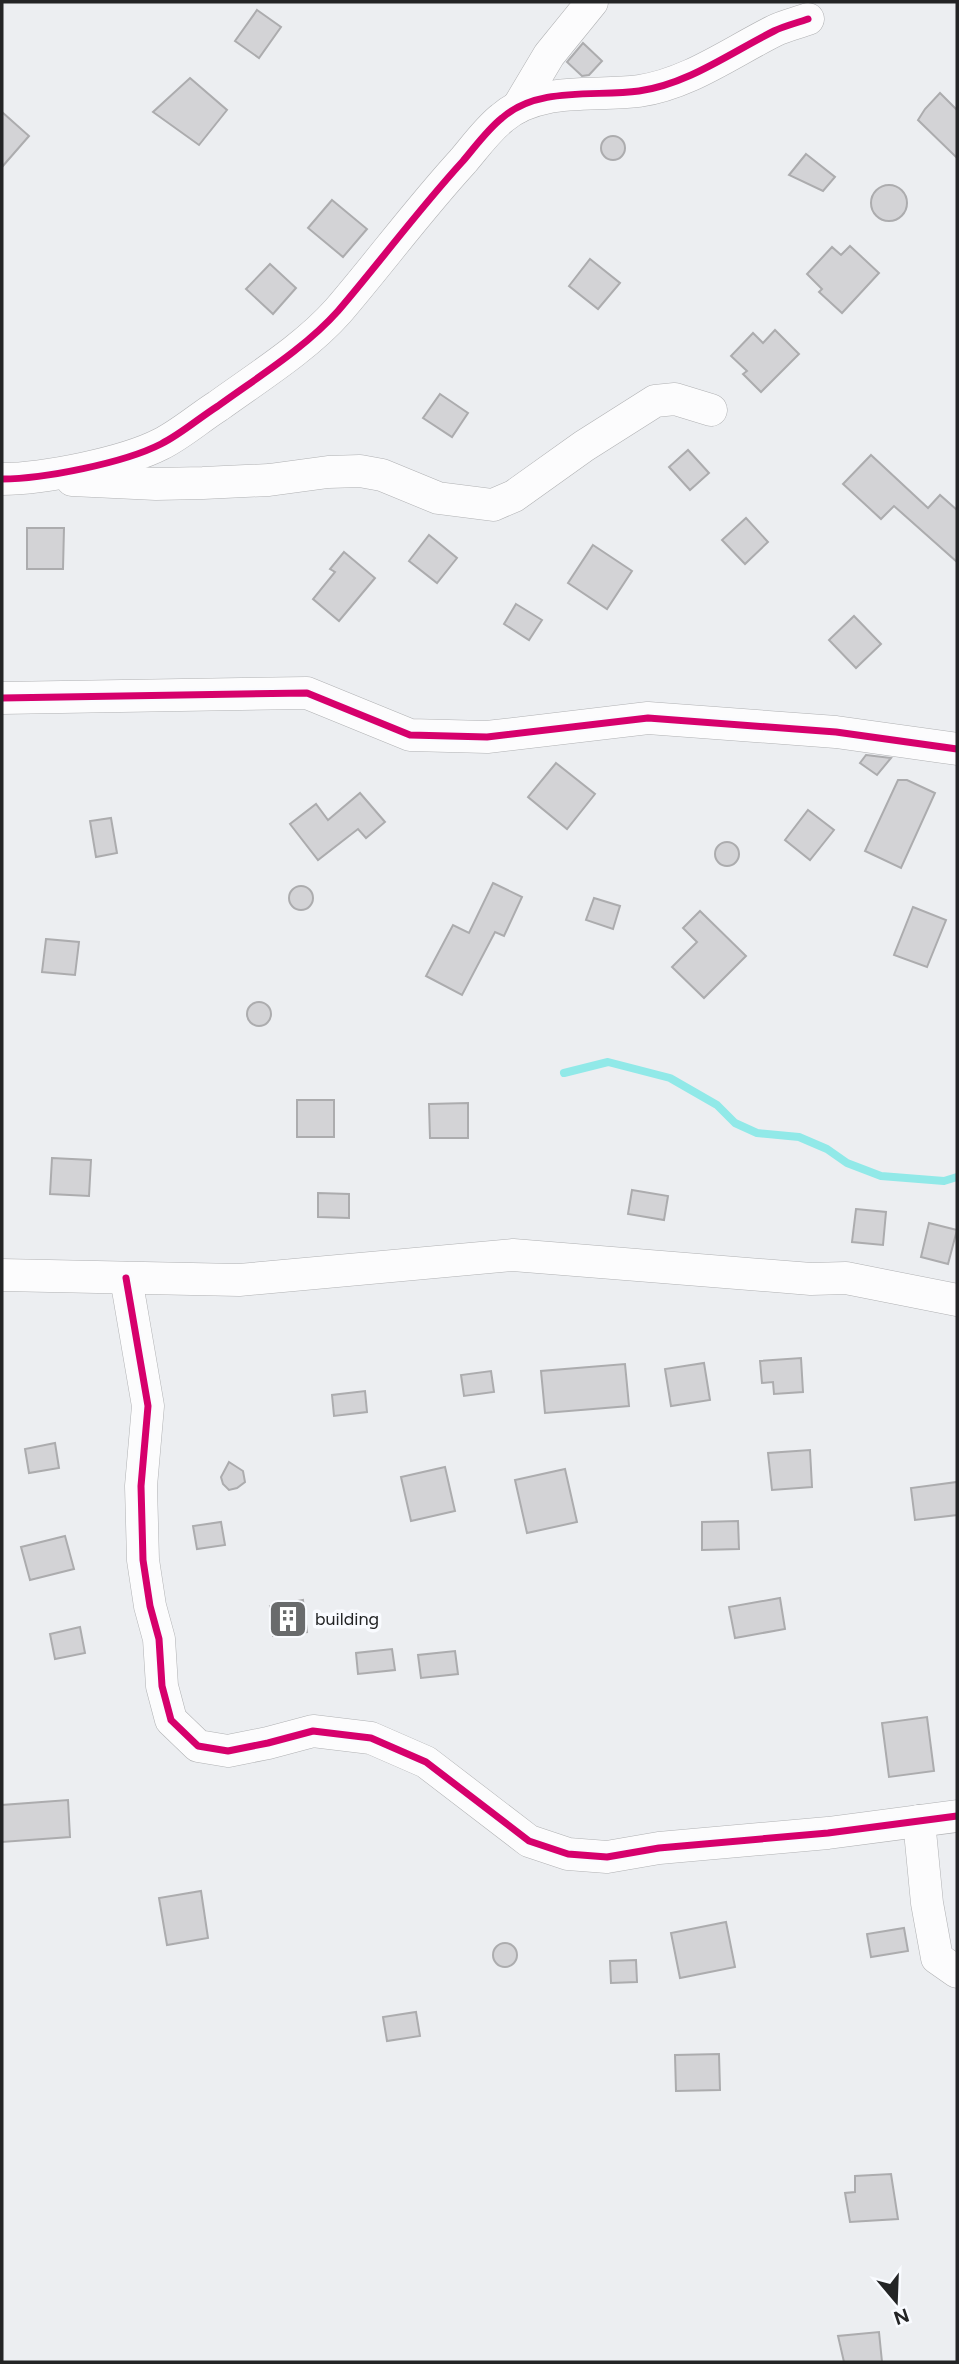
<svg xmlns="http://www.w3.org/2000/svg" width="959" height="2364" font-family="Figtree,sans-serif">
  <rect width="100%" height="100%" fill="#eceef1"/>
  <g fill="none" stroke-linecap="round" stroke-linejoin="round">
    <!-- stream -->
    <path stroke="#91e9e8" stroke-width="8" d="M 564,1073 L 608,1062 L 670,1078 L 717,1105 L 735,1123 L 757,1133 L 799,1137 L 827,1149 L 847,1163 L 881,1176 L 944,1181 L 957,1177"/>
  </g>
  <!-- building -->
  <g fill="#d3d3d6" stroke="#acacae" stroke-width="2">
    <path d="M 257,10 L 281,27 L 259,58 L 235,41 Z"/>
    <path d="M 583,43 L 602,61 L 589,75 L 582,76 L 567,62 Z"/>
    <path d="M 190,78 L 227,110 L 199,145 L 153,112 Z"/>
    <path d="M 940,93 L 957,110 L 957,158 L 918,120 L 925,109 Z"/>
    <path d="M 2,112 L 29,136 L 2,167 Z"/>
    <circle cx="613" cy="148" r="12"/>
    <path d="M 806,154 L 835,177 L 823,191 L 789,175 Z"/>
    <circle cx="889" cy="203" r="18"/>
    <path d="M 332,200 L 367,229 L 343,257 L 308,228 Z"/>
    <path d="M 850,246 L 879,273 L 842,313 L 819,292 L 822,289 L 807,274 L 832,247 L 841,255 Z"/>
    <path d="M 590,259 L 620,283 L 598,309 L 569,286 Z"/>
    <path d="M 270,264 L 296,288 L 273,314 L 246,289 Z"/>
    <path d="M 775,330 L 799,354 L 761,392 L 743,374 L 747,371 L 731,356 L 753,333 L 763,343 Z"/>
    <path d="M 440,394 L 468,413 L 452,437 L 423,418 Z"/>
    <path d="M 688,450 L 709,473 L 690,490 L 669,467 Z"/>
    <path d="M 871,455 L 928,508 L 940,495 L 957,510 L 957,562 L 894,506 L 881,519 L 843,484 Z"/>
    <path d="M 746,518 L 768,542 L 745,564 L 722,540 Z"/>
    <path d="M 27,528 L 64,528 L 63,569 L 27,569 Z"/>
    <path d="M 429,535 L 457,558 L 437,583 L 409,561 Z"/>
    <path d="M 593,545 L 632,571 L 607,609 L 568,583 Z"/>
    <path d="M 344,552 L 375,578 L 339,621 L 313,599 L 335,572 L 330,569 Z"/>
    <path d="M 516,604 L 542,620 L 529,640 L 504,624 Z"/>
    <path d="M 854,616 L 881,644 L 856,668 L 829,640 Z"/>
    <path d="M 866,755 L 891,758 L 877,775 L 860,763 Z"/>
    <path d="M 556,763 L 595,794 L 567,829 L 528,797 Z"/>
    <path d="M 898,780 L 907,780 L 935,793 L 901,868 L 865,851 Z"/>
    <path d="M 360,793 L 385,822 L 366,838 L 358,829 L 318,860 L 290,824 L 316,804 L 328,820 Z"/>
    <path d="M 808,810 L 834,830 L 810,860 L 785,840 Z"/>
    <path d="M 111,818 L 117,853 L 96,857 L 90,821 Z"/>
    <circle cx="727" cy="854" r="12"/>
    <path d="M 493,883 L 522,897 L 504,936 L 495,932 L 462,995 L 426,976 L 453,925 L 469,933 Z"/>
    <circle cx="301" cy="898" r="12"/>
    <path d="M 594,898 L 620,906 L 613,929 L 586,920 Z"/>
    <path d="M 913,907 L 946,920 L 927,967 L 894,955 Z"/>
    <path d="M 700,911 L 746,956 L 704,998 L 672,967 L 697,942 L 683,928 Z"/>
    <path d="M 46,939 L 79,942 L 75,975 L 42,972 Z"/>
    <circle cx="259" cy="1014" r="12"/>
    <rect x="297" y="1100" width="37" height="37"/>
    <path d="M 468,1103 L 468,1138 L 430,1138 L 429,1104 Z"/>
    <path d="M 52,1158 L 91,1160 L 89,1196 L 50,1194 Z"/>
    <path d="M 632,1190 L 668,1196 L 664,1220 L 628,1214 Z"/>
    <path d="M 318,1193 L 349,1194 L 349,1218 L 318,1217 Z"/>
    <path d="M 856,1209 L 886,1212 L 883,1245 L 852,1242 Z"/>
    <path d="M 929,1223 L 957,1230 L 948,1264 L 921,1257 Z"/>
    <path d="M 801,1358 L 803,1392 L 774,1394 L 773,1382 L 762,1383 L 760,1361 Z"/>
    <path d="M 704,1363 L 710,1400 L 671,1406 L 665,1369 Z"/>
    <path d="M 625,1364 L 629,1406 L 545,1413 L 541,1371 Z"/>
    <path d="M 491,1371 L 494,1392 L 464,1396 L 461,1375 Z"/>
    <path d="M 365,1391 L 367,1412 L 334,1416 L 332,1395 Z"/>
    <path d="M 55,1443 L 59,1468 L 29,1473 L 25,1449 Z"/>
    <path d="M 810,1450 L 812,1487 L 772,1490 L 768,1453 Z"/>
    <path d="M 229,1462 L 243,1471 L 245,1482 L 237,1488 L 229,1490 L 223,1484 L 221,1477 Z"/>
    <path d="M 445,1467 L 455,1511 L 411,1521 L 401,1477 Z"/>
    <path d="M 565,1469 L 577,1522 L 527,1533 L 515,1480 Z"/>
    <path d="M 957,1482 L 957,1515 L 915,1520 L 911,1488 Z"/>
    <path d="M 738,1521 L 739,1549 L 702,1550 L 702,1522 Z"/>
    <path d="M 221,1522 L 225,1545 L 197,1549 L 193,1526 Z"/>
    <path d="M 65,1536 L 74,1569 L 30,1580 L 21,1547 Z"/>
    <path d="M 780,1598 L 785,1629 L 735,1638 L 729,1607 Z"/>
    <path d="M 303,1600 L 307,1632 L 273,1636 L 270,1606 Z"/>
    <path d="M 80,1627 L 85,1653 L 55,1659 L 50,1634 Z"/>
    <path d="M 392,1649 L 395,1670 L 358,1674 L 356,1653 Z"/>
    <path d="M 455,1651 L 458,1674 L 421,1678 L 418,1655 Z"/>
    <path d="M 927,1717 L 934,1771 L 889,1777 L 882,1723 Z"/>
    <path d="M 68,1800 L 70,1837 L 2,1842 L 2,1805 Z"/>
    <path d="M 201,1891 L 208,1938 L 167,1945 L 159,1898 Z"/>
    <path d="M 726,1922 L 735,1967 L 680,1978 L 671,1933 Z"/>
    <path d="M 904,1928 L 908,1951 L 871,1957 L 867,1934 Z"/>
    <circle cx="505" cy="1955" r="12"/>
    <path d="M 636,1960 L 637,1982 L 611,1983 L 610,1961 Z"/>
    <path d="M 416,2012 L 420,2036 L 387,2041 L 383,2017 Z"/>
    <path d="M 719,2054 L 720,2090 L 676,2091 L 675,2055 Z"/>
    <path d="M 891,2174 L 898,2219 L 850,2222 L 845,2193 L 855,2192 L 855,2176 Z"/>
    <path d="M 879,2332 L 882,2362 L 844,2362 L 838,2336 Z"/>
  </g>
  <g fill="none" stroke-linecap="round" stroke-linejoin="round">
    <!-- minor casing -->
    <g stroke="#b0b1b3" stroke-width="33">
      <g id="minor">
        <path d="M 518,107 L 549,55 L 592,2"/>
        <path d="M 2,479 C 43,479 124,463 161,444 C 181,434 199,418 218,406 C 258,377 305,348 338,311 C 380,262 419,209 463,161 C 475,147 487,130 502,118 C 538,86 595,97 639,91 C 688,84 730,53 774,31 C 784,26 797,23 808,19"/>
        <path d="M 72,480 L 156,484 L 203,483 L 269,480 L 328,472 L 360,471 L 382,475 L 438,498 L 493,505 L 514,496 L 584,446 L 655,401 L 675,399 L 711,410"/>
        <path d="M 2,698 L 307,693 L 410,735 L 487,737 L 648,718 L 836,732 L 957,749"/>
        <path d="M 2,1275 L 239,1280 L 513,1255 L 811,1279 L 846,1278 L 957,1300"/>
        <path d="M 126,1278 L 148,1406 L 141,1486 L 143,1560 L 150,1606 L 159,1639 L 162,1686 L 171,1720 L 198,1746 L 228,1751 L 268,1743 L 313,1731 L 371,1738 L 426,1762 L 529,1841 L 568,1854 L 607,1857 L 659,1848 L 828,1833 L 957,1816"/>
        <path d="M 919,1821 L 927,1903 L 937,1958 L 957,1972"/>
      </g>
    </g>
    <!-- minor -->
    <use href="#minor" stroke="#fcfcfd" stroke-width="32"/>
    <!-- cycleway casing -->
    <g stroke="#f9fbff" stroke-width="11">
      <g id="cycleway">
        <path d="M 2,479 C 43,479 124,463 161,444 C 181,434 199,418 218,406 C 258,377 305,348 338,311 C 380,262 419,209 463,161 C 475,147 487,130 502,118 C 538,86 595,97 639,91 C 688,84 730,53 774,31 C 784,26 797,23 808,19"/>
        <path d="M 2,698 L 307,693 L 410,735 L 487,737 L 648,718 L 836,732 L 957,749"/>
        <path d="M 126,1278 L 148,1406 L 141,1486 L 143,1560 L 150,1606 L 159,1639 L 162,1686 L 171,1720 L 198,1746 L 228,1751 L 268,1743 L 313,1731 L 371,1738 L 426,1762 L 529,1841 L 568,1854 L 607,1857 L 659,1848 L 828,1833 L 957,1816"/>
      </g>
    </g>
    <!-- cycleway -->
    <use href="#cycleway" stroke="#d6006c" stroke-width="7"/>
  </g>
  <!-- icons -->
  <defs>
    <g id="building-square" transform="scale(2.0125)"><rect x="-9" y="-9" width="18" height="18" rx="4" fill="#696b6c" stroke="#f9fbff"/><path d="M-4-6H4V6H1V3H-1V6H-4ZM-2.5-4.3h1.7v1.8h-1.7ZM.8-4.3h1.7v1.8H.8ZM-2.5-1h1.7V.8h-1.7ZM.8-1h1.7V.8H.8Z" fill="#fff"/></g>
  </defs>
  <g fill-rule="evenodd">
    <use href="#building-square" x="288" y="1619"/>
  </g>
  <g text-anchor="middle" stroke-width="7" stroke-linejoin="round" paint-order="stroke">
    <!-- poi labels -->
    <g font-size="18" fill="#232425" stroke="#f9fbff" text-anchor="start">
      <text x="315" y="1625">building</text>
    </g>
  </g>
  <!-- border -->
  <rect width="959" height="2364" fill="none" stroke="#232425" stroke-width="7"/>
  <!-- north arrow -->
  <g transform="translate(896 2301) rotate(161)" stroke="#f9fbff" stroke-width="5" paint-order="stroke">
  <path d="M0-5L12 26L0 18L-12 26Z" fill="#232425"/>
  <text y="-10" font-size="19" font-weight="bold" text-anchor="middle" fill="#232425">N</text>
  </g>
</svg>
